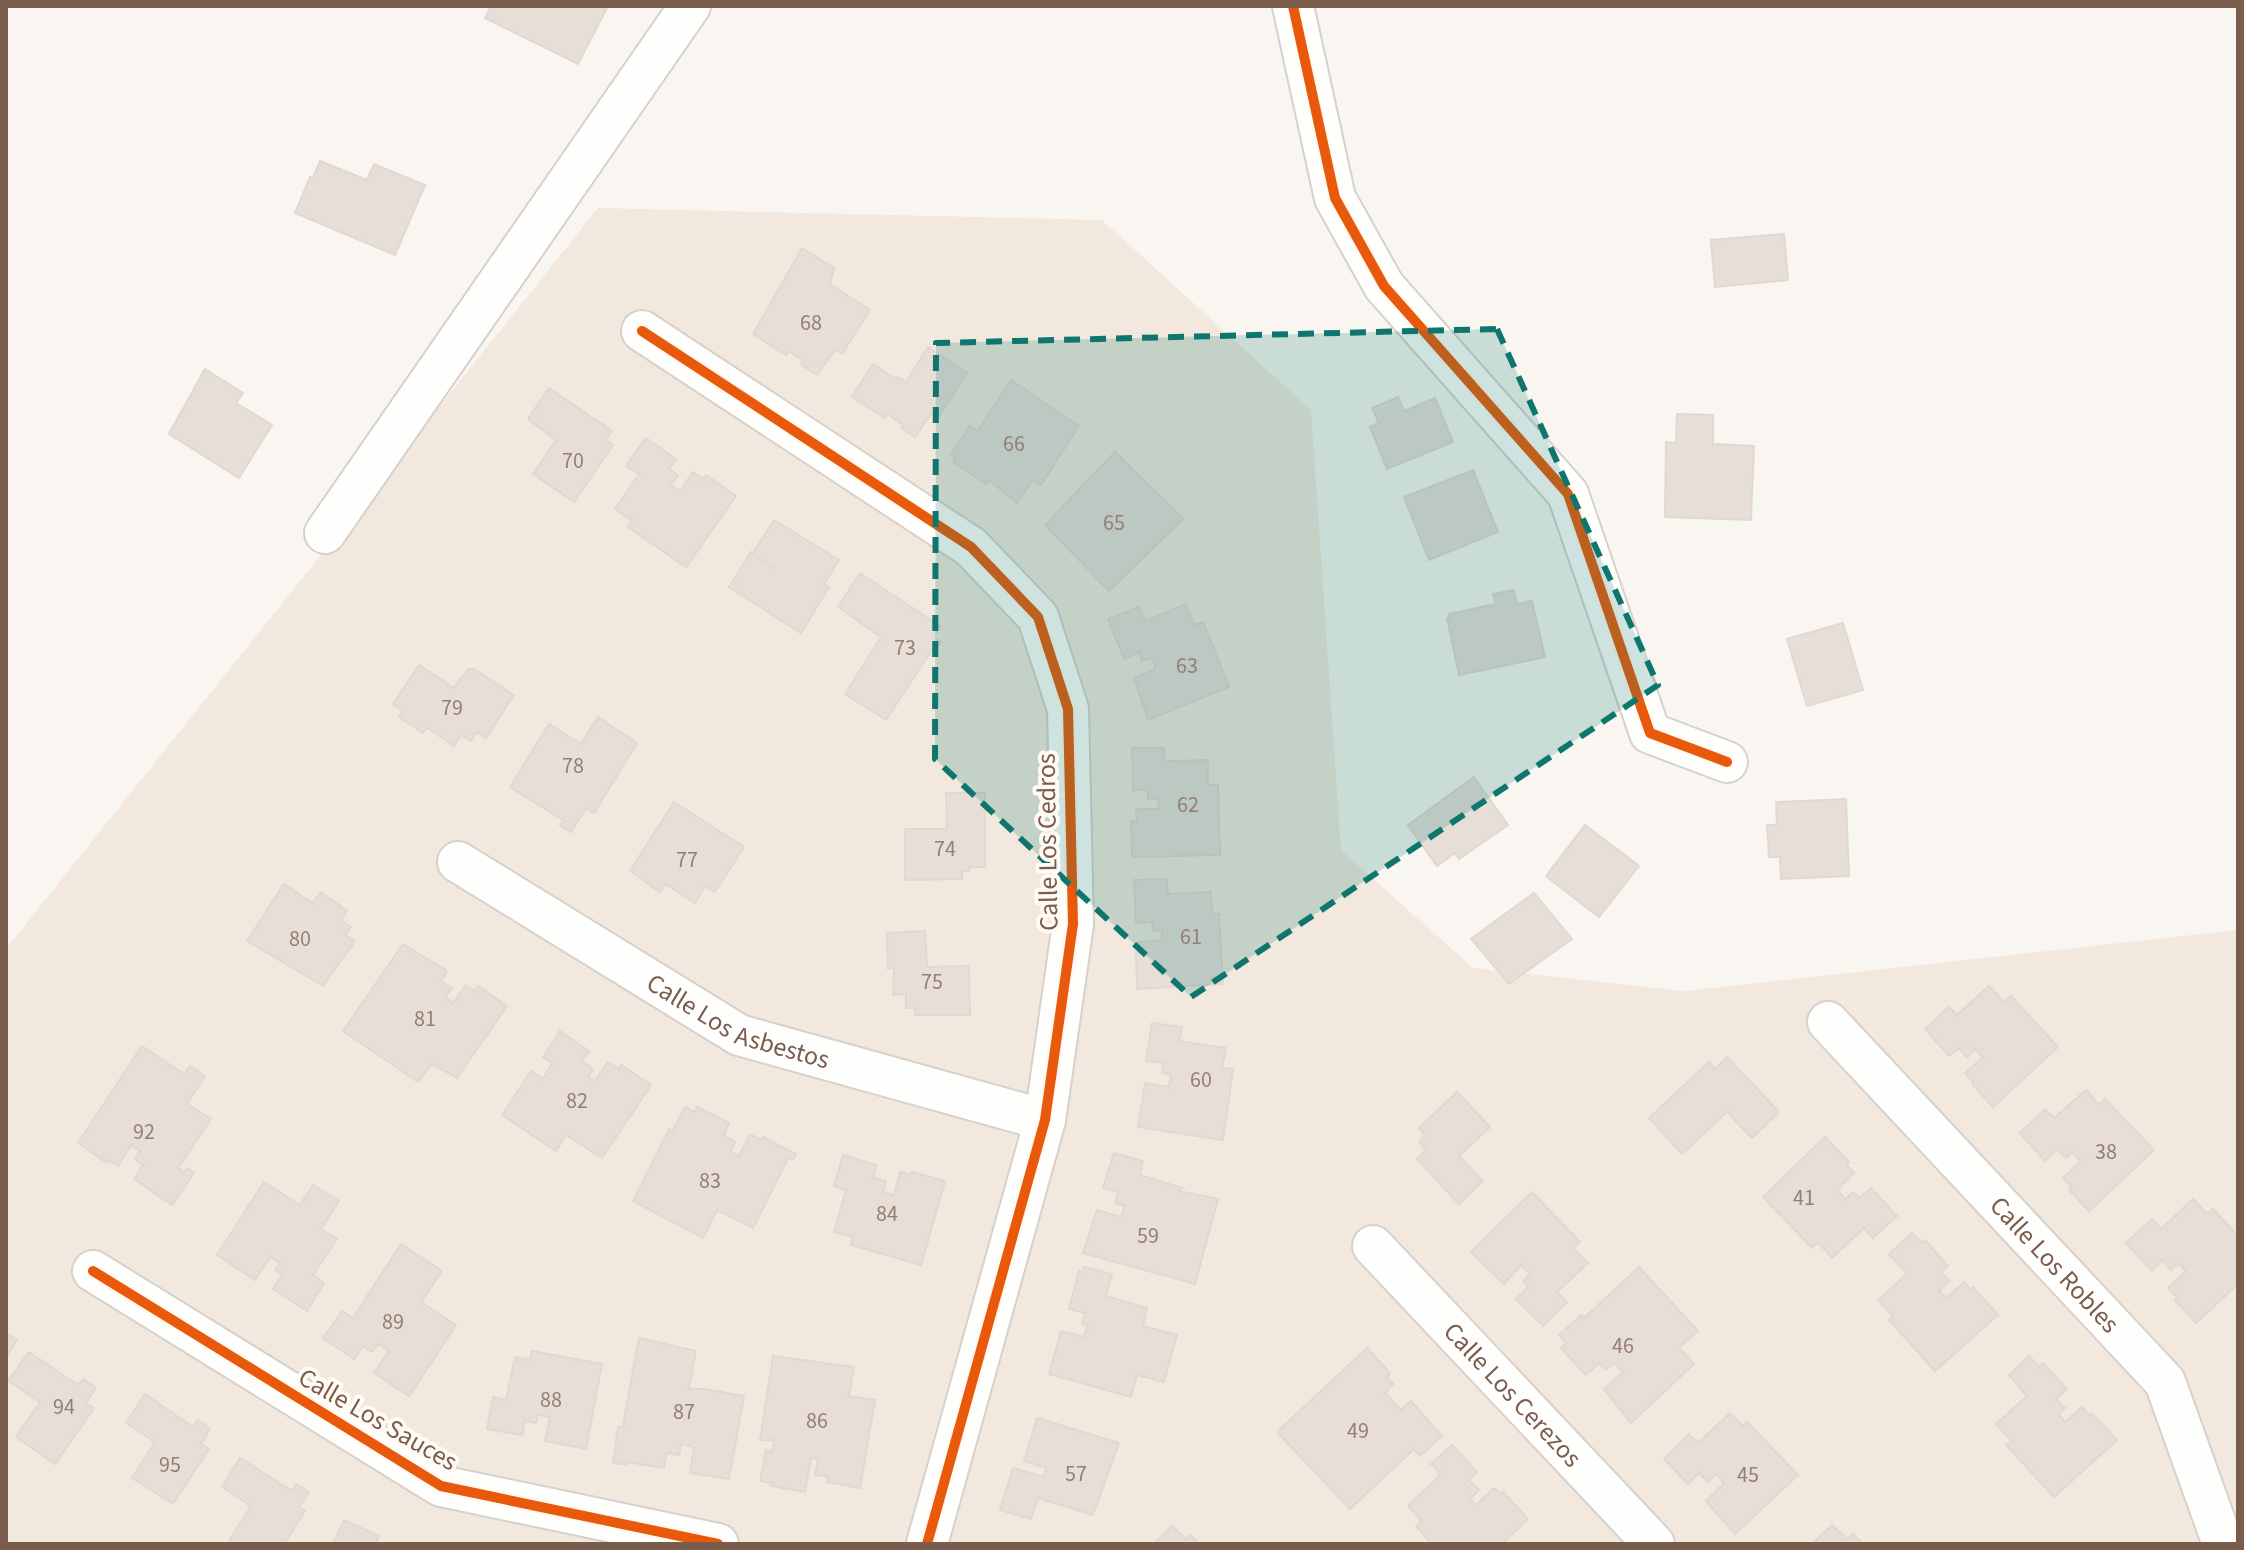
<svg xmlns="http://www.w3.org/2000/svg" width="2244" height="1550" font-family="'Source Sans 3',sans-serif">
  <rect width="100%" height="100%" fill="#f9f5f0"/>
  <!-- residential -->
  <path fill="#f2e8de" d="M 598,208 L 1102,220 L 1311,410 L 1341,850 L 1473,968 L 1684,991 L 2238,930 L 2238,1544 L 6,1544 L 6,949 Z"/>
  <!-- building -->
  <g fill="#e6ded7" stroke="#e2d8d2" stroke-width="2">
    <path d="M 491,6 L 608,6 L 578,64 L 485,18 Z"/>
    <path d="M 320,161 L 367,180 L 374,164 L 425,185 L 395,255 L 295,213 L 310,177 L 313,178 Z"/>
    <path d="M 1784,234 L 1788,280 L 1715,287 L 1711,240 Z"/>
    <path d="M 802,248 L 834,268 L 830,284 L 870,310 L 842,354 L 836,349 L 817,375 L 801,364 L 803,361 L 789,351 L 786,355 L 753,334 Z"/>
    <path d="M 928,347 L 967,373 L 938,418 L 931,414 L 915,437 L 901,428 L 903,425 L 887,414 L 885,418 L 852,397 L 873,364 L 896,379 L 898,377 L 906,382 Z"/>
    <path d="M 205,369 L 243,393 L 236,403 L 272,425 L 239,478 L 169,434 Z"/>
    <path d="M 1011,380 L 1079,426 L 1041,485 L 1033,480 L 1017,503 L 989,480 L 986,484 L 953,462 L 956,458 L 951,454 L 970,426 L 978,431 Z"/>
    <path d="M 549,388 L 612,431 L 606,440 L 613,445 L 574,502 L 533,474 L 556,440 L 528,419 Z"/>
    <path d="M 1398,397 L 1404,411 L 1435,398 L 1453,442 L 1387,469 L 1370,427 L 1379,423 L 1372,408 Z"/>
    <path d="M 1677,414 L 1713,415 L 1713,444 L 1754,446 L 1751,520 L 1665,517 L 1666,442 L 1676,443 Z"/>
    <path d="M 646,438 L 676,459 L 669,469 L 678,475 L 671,485 L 680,491 L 693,472 L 703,479 L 706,475 L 736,496 L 686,567 L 628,527 L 632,521 L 615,509 L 639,474 L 626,466 Z"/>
    <path d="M 1115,452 L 1183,519 L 1109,591 L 1045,525 Z"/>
    <path d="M 1473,470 L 1498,532 L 1429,560 L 1404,497 Z"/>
    <path d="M 774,520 L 839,560 L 824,584 L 829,587 L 801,633 L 729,587 L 751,552 L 774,568 L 753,553 Z"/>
    <path d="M 860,573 L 940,626 L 933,637 L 941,642 L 930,653 L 886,720 L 845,694 L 881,637 L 838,607 Z"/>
    <path d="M 1514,590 L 1517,604 L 1532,601 L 1545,657 L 1459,675 L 1447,618 L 1450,618 L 1449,614 L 1496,604 L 1493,594 Z"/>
    <path d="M 1186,604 L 1194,625 L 1203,622 L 1229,687 L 1148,720 L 1134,678 L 1156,669 L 1152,658 L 1142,661 L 1139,652 L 1124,659 L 1108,619 L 1139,607 L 1145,621 Z"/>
    <path d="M 1843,623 L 1863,690 L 1807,706 L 1787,639 Z"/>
    <path d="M 419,665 L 454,688 L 468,669 L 474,669 L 514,695 L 486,738 L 477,732 L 471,741 L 461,735 L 454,746 L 426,727 L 423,733 L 399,717 L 403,711 L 393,704 Z"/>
    <path d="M 598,717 L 637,743 L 594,813 L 586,808 L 571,832 L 560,825 L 564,821 L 510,787 L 549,724 L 581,744 Z"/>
    <path d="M 1132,748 L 1164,748 L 1165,761 L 1208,760 L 1208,785 L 1218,785 L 1220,855 L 1132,857 L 1131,821 L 1137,821 L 1136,809 L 1159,809 L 1158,799 L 1148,799 L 1148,790 L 1133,790 Z"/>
    <path d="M 1474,777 L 1508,825 L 1459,859 L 1455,853 L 1437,866 L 1408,825 Z"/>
    <path d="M 946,793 L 985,793 L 985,867 L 969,867 L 969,871 L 962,871 L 962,879 L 905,880 L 905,829 L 947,829 Z"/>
    <path d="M 1846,799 L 1849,876 L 1781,879 L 1780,857 L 1769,857 L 1767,825 L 1777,825 L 1776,802 Z"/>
    <path d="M 674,802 L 744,847 L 715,892 L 705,886 L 695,903 L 665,884 L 660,892 L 630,871 Z"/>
    <path d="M 1585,825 L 1639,866 L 1599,917 L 1546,876 Z"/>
    <path d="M 1167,879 L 1168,894 L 1211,892 L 1212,914 L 1219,914 L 1223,984 L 1137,989 L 1136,952 L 1139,952 L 1139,942 L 1162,940 L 1162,931 L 1153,931 L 1152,922 L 1136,923 L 1134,880 Z"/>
    <path d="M 284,884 L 312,903 L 321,892 L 347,911 L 341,920 L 351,927 L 345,935 L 355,941 L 323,986 L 247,941 Z"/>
    <path d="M 1534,893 L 1572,939 L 1509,984 L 1471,939 Z"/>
    <path d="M 925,931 L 927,967 L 969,966 L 970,1015 L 915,1015 L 915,1008 L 906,1008 L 906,994 L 893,995 L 894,968 L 888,969 L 887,933 Z"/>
    <path d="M 403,944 L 447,971 L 441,981 L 452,988 L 445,997 L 453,1003 L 466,985 L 475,991 L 478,986 L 507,1006 L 457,1078 L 432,1064 L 418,1082 L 343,1031 Z"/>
    <path d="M 1989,986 L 2004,1002 L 2011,996 L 2058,1047 L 1993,1107 L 1972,1084 L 1974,1083 L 1965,1073 L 1983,1057 L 1975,1049 L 1967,1057 L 1959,1048 L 1949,1056 L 1925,1029 L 1949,1007 L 1957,1015 Z"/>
    <path d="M 1152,1023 L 1182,1027 L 1179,1041 L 1226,1048 L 1222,1068 L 1233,1069 L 1223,1140 L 1138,1127 L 1145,1083 L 1169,1087 L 1171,1075 L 1162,1073 L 1163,1063 L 1146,1061 Z"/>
    <path d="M 560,1031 L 589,1051 L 582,1061 L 593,1069 L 588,1077 L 595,1081 L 608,1062 L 619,1069 L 621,1065 L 651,1085 L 602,1158 L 566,1135 L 556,1151 L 502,1115 L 531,1071 L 543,1079 L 552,1063 L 543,1057 Z"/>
    <path d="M 142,1046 L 184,1074 L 190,1066 L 205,1076 L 187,1104 L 211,1119 L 178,1168 L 184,1172 L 187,1168 L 194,1173 L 172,1205 L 134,1179 L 143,1165 L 135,1159 L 140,1151 L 131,1145 L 118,1166 L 109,1160 L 107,1163 L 78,1143 Z"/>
    <path d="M 1727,1057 L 1779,1112 L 1752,1138 L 1727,1112 L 1682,1154 L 1649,1118 L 1709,1062 L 1715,1069 Z"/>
    <path d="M 2086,1090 L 2099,1105 L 2105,1099 L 2154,1150 L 2089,1211 L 2069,1190 L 2072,1187 L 2063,1178 L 2081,1161 L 2072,1152 L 2066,1158 L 2057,1149 L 2045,1161 L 2020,1133 L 2045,1109 L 2054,1118 Z"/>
    <path d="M 1457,1092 L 1490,1127 L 1459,1156 L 1483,1181 L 1459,1204 L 1417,1159 L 1426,1150 L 1419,1142 L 1425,1135 L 1419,1128 Z"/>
    <path d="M 685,1107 L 695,1112 L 697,1107 L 729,1123 L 724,1135 L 735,1142 L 730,1151 L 739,1156 L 750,1134 L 761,1140 L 763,1137 L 796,1154 L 793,1160 L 788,1158 L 753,1228 L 717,1210 L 703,1238 L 633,1201 L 669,1129 L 672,1132 Z"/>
    <path d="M 1825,1137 L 1849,1162 L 1846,1164 L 1854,1173 L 1837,1190 L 1845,1199 L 1853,1192 L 1859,1198 L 1871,1188 L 1897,1216 L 1873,1238 L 1864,1228 L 1832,1258 L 1818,1242 L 1812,1248 L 1763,1197 Z"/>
    <path d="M 1114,1153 L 1143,1161 L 1140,1175 L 1182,1188 L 1179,1191 L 1218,1199 L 1195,1284 L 1083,1253 L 1097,1210 L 1121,1217 L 1125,1206 L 1115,1203 L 1118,1192 L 1103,1188 Z"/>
    <path d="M 843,1155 L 876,1165 L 873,1178 L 886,1181 L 883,1192 L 894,1195 L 900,1172 L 911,1175 L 912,1172 L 945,1181 L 921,1265 L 851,1245 L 853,1237 L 834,1232 L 846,1190 L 834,1186 Z"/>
    <path d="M 264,1182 L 300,1205 L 313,1185 L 339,1201 L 321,1229 L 337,1239 L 313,1275 L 324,1283 L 307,1311 L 273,1289 L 282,1275 L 275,1270 L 280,1263 L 270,1257 L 255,1280 L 217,1255 Z"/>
    <path d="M 1532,1192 L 1580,1242 L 1573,1248 L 1588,1263 L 1557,1292 L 1567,1302 L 1543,1326 L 1516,1299 L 1528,1287 L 1523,1281 L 1530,1274 L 1521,1265 L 1504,1284 L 1471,1252 Z"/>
    <path d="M 2193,1199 L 2207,1214 L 2213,1209 L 2238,1236 L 2238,1284 L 2196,1323 L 2175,1300 L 2177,1297 L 2168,1288 L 2186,1271 L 2178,1263 L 2171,1270 L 2162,1260 L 2152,1271 L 2126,1243 L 2152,1219 L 2161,1229 Z"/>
    <path d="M 1912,1233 L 1922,1243 L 1925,1240 L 1948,1266 L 1941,1272 L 1949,1281 L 1939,1291 L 1946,1298 L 1964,1282 L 1970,1289 L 1973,1287 L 1998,1315 L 1935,1371 L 1889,1320 L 1893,1316 L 1878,1300 L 1907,1274 L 1889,1254 Z"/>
    <path d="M 401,1244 L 442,1271 L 421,1302 L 456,1325 L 409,1396 L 374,1373 L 389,1351 L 378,1344 L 372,1352 L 363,1346 L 354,1359 L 323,1338 L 342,1311 L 353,1318 Z"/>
    <path d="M 1084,1267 L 1112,1274 L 1106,1296 L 1147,1308 L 1143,1326 L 1177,1335 L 1164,1382 L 1137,1375 L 1131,1397 L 1049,1374 L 1061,1331 L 1084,1337 L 1088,1325 L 1082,1324 L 1085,1313 L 1069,1309 L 1079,1271 L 1083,1272 Z"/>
    <path d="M 1639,1267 L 1698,1331 L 1679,1347 L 1694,1364 L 1631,1423 L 1604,1389 L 1623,1372 L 1614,1363 L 1606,1370 L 1599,1363 L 1586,1375 L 1561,1348 L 1566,1343 L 1559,1335 L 1581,1315 L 1584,1318 Z"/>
    <path d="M 6,1333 L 17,1340 L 6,1357 Z"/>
    <path d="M 639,1338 L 696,1351 L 689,1389 L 705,1389 L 744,1396 L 729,1479 L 690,1473 L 694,1447 L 681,1444 L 679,1455 L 667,1453 L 664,1468 L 628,1462 L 627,1465 L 613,1463 L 618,1427 L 623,1426 Z"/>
    <path d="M 1367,1348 L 1390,1373 L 1387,1377 L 1393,1384 L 1385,1393 L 1401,1410 L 1411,1401 L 1442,1436 L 1420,1456 L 1414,1449 L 1350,1509 L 1277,1432 Z"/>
    <path d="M 532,1351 L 602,1364 L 586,1449 L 545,1441 L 550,1417 L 538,1415 L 536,1423 L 525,1421 L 522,1435 L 487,1429 L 493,1397 L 506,1400 L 515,1357 L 530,1360 Z"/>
    <path d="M 29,1352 L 78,1385 L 83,1379 L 96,1388 L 86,1403 L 94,1408 L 55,1464 L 16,1437 L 40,1402 L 8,1381 Z"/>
    <path d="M 773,1356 L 854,1367 L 849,1396 L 875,1400 L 860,1488 L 827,1482 L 828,1477 L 815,1475 L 818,1459 L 811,1458 L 805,1492 L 771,1486 L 771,1483 L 760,1481 L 766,1450 L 772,1452 L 774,1440 L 760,1440 Z"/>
    <path d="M 2029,1356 L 2039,1367 L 2043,1363 L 2067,1389 L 2056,1399 L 2065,1408 L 2058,1414 L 2065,1422 L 2082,1407 L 2089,1415 L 2092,1413 L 2117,1440 L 2054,1497 L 2006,1445 L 2012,1441 L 1996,1424 L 2027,1396 L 2009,1375 Z"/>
    <path d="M 145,1394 L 193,1427 L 198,1420 L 210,1429 L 201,1444 L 209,1449 L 173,1504 L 132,1478 L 155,1442 L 126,1423 Z"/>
    <path d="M 1730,1413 L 1743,1426 L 1747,1422 L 1798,1475 L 1735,1534 L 1706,1501 L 1724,1483 L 1716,1474 L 1708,1482 L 1699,1473 L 1688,1484 L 1664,1459 L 1689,1434 L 1698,1443 Z"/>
    <path d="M 1037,1418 L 1119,1443 L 1093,1515 L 1038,1498 L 1031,1519 L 1000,1510 L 1013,1468 L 1044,1477 L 1046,1468 L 1024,1461 Z"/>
    <path d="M 1452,1445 L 1477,1472 L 1468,1480 L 1479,1490 L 1470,1499 L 1476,1505 L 1494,1488 L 1501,1494 L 1503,1492 L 1528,1519 L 1502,1544 L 1432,1544 L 1416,1526 L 1422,1521 L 1408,1506 L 1441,1474 L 1431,1464 Z"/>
    <path d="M 240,1458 L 292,1491 L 296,1484 L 309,1492 L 299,1507 L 305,1511 L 284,1544 L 233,1544 L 229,1541 L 251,1506 L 222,1487 Z"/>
    <path d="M 344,1520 L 379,1536 L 376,1542 L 380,1544 L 333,1544 Z"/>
    <path d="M 1832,1525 L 1847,1539 L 1853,1534 L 1863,1544 L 1812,1544 Z"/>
    <path d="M 1172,1526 L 1186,1539 L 1191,1535 L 1199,1544 L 1154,1544 Z"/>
  </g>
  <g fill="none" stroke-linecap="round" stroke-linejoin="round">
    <!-- street casing -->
    <g stroke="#d7d1cb" stroke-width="44">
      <g id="street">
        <path d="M 1293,6 L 1335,198 L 1384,286 L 1568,494 L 1650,733 L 1727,762"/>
        <path d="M 642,331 L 971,547 L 1038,617 L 1068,709 L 1073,924 L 1045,1120 L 927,1544"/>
        <path d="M 325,533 L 690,6"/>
        <path id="s1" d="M 458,862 L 739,1035 L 1045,1120"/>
        <path id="s2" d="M 1828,1022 L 2165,1382 L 2223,1544"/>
        <path id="s3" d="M 1373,1246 L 1654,1544"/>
        <path d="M 93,1271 L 441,1486 L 718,1544"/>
      </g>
    </g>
    <!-- street -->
    <use href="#street" stroke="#fefefd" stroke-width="40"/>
    <!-- cycleway casing -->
    <g stroke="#fffaf3" stroke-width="15">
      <g id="cycleway">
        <path d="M 1293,6 L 1335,198 L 1384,286 L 1568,494 L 1650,733 L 1727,762"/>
        <path d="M 642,331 L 971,547 L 1038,617 L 1068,709 L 1073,924 L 1045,1120 L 927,1544"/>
        <path d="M 93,1271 L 441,1486 L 718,1544"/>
      </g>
    </g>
    <!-- cycleway -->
    <use href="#cycleway" stroke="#e8590c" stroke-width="10"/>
  </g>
  <!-- marked area -->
  <path fill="#0f766e" fill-opacity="0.2" stroke="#0f766e" stroke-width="6" stroke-dasharray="16 10" stroke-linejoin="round" d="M 1497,329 L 1658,685 L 1191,997 L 935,759 L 936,343 Z"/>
  <g text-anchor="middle" stroke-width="8" stroke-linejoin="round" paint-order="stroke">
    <!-- number labels -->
    <g font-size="22" fill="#977e72">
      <text x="811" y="330">68</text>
      <text x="1014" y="451">66</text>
      <text x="573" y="468">70</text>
      <text x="1114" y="530">65</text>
      <text x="905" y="655">73</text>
      <text x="1187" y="673">63</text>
      <text x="452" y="715">79</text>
      <text x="573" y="773">78</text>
      <text x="1188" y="812">62</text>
      <text x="945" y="856">74</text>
      <text x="687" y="867">77</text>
      <text x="1191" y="944">61</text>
      <text x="300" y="946">80</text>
      <text x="932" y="989">75</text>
      <text x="425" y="1026">81</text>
      <text x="1201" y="1087">60</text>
      <text x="577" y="1108">82</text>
      <text x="144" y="1139">92</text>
      <text x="2106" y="1159">38</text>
      <text x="710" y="1188">83</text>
      <text x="1804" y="1205">41</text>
      <text x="887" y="1221">84</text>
      <text x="1148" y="1243">59</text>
      <text x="393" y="1329">89</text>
      <text x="1623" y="1353">46</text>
      <text x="551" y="1407">88</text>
      <text x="64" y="1414">94</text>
      <text x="684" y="1419">87</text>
      <text x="817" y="1428">86</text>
      <text x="1358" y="1438">49</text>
      <text x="170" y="1472">95</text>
      <text x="1076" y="1481">57</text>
      <text x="1748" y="1482">45</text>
    </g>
    <!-- street labels -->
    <g font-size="26" fill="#7a5c4d" stroke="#fffaf3">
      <text transform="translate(1047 842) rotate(-91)" y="9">Calle Los Cedros</text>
      <text dy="9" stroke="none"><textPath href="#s1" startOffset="324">Calle Los Asbestos</textPath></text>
      <text dy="9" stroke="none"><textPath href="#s2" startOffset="332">Calle Los Robles</textPath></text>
      <text dy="9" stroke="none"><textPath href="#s3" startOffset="204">Calle Los Cerezos</textPath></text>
      <text transform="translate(378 1419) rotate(30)" y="9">Calle Los Sauces</text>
    </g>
  </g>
  <!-- border -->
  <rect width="2244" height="1550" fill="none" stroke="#7a5c4d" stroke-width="16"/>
</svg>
